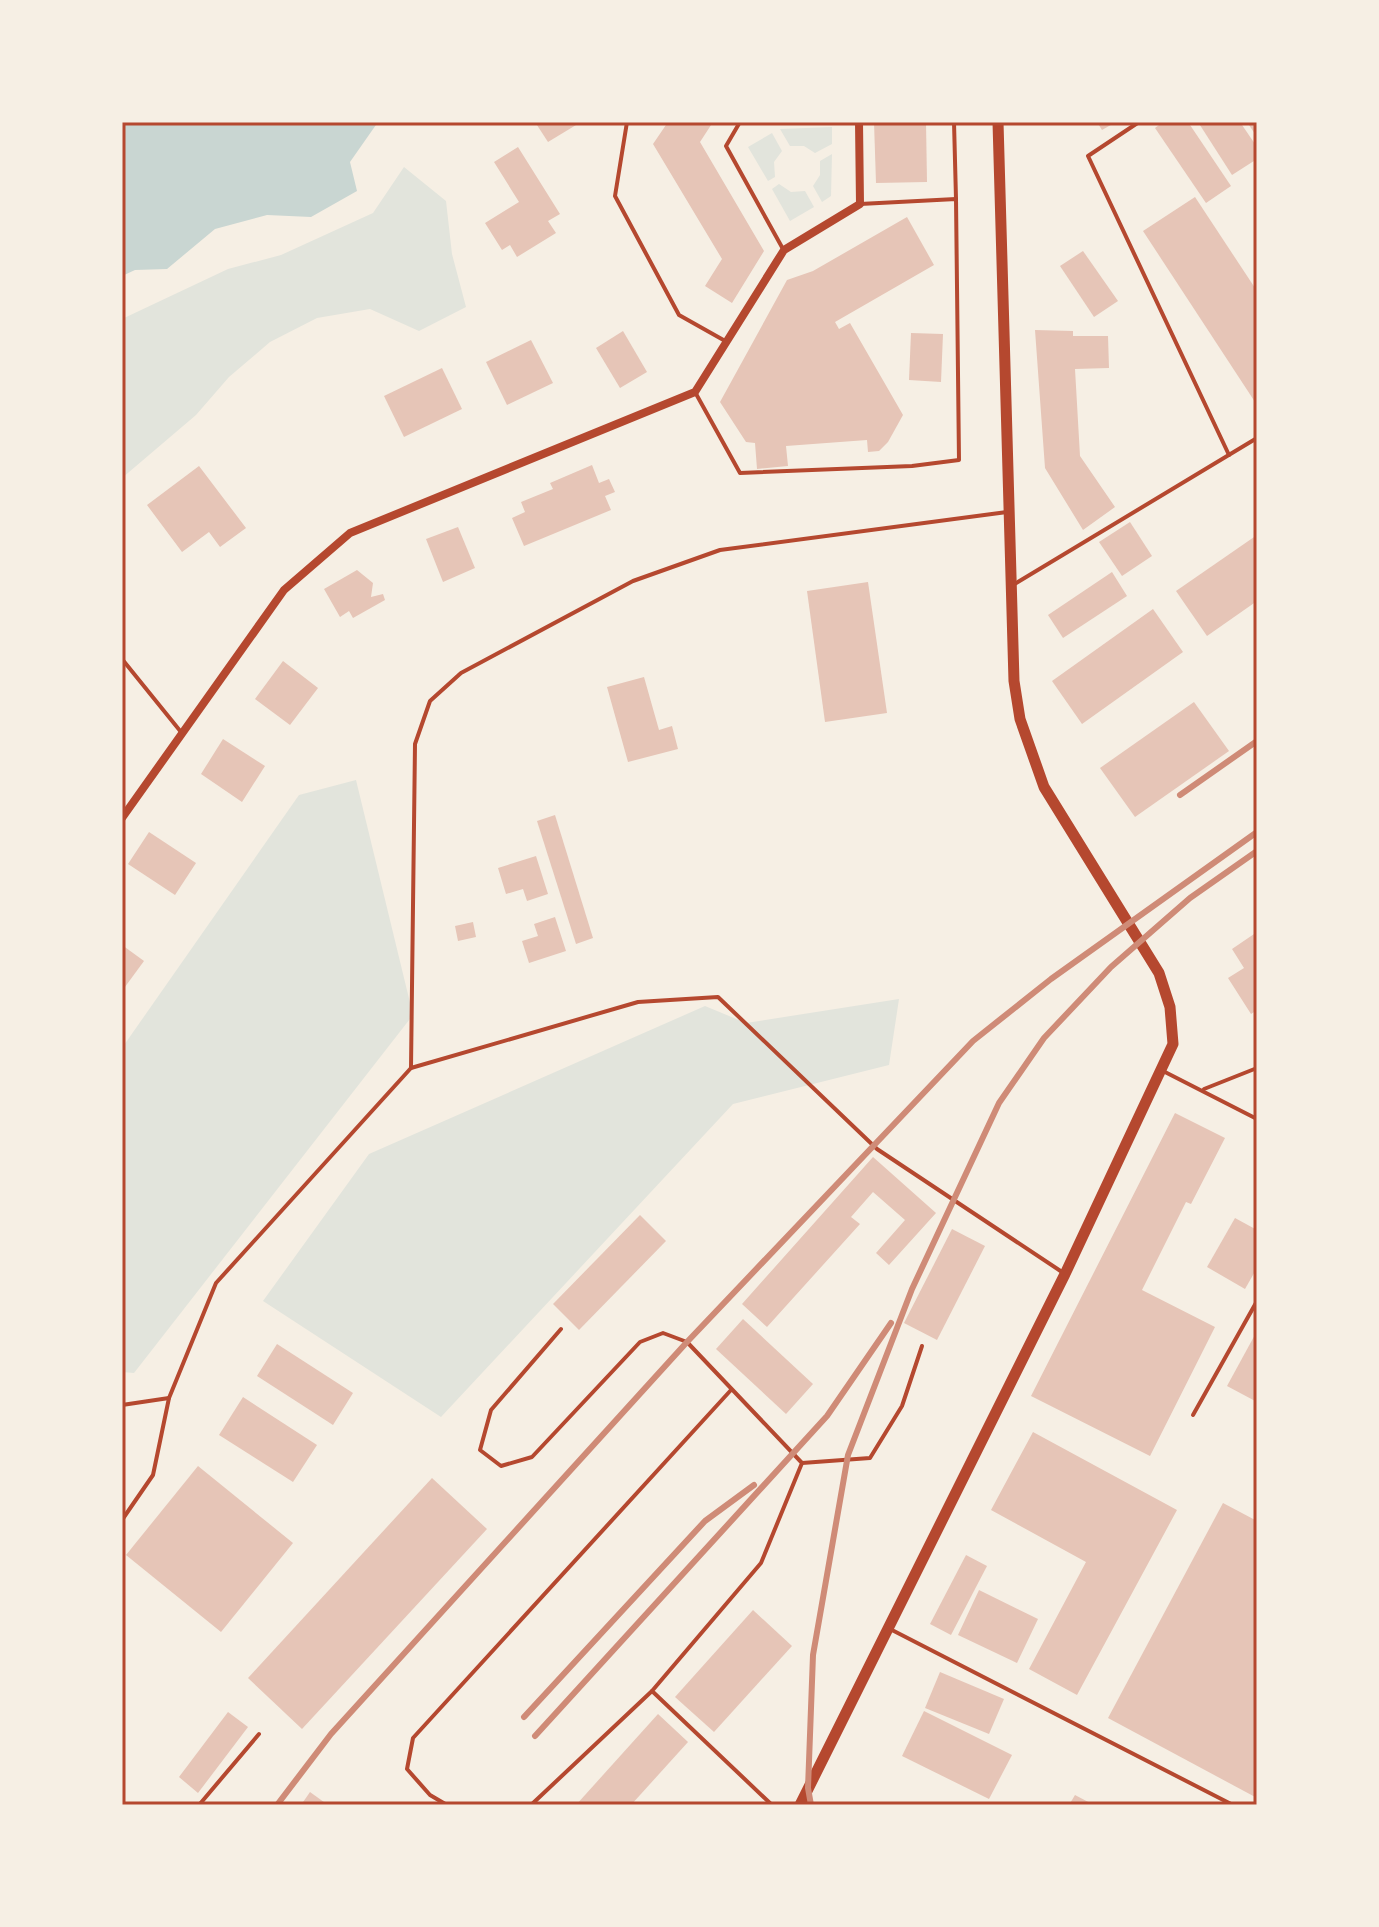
<svg xmlns="http://www.w3.org/2000/svg" width="1379" height="1927" font-family="'Alegreya Sans',sans-serif">
  <rect width="100%" height="100%" fill="#f6efe4"/>
  <!-- green -->
  <g fill="#e2e4dc">
    <path d="M 832,127 L 832,144 L 815,153 L 804,146 L 790,146 L 780,129 Z"/>
    <path d="M 772,133 L 782,151 L 774,162 L 775,177 L 768,181 L 748,147 Z"/>
    <path d="M 832,154 L 831,196 L 822,202 L 813,186 L 820,175 L 820,161 Z"/>
    <path d="M 404,167 L 446,201 L 452,254 L 466,307 L 419,331 L 370,309 L 317,318 L 270,342 L 229,377 L 196,415 L 122,478 L 122,319 L 228,269 L 281,255 L 373,213 Z"/>
    <path d="M 779,184 L 791,192 L 805,191 L 814,207 L 790,221 L 772,189 Z"/>
    <path d="M 356,780 L 413,1015 L 134,1373 L 122,1372 L 122,1048 L 299,795 Z"/>
    <path d="M 899,999 L 889,1065 L 733,1104 L 441,1417 L 263,1301 L 369,1154 L 705,1006 L 746,1023 Z"/>
  </g>
  <!-- water -->
  <path fill="#c9d6d2" d="M 122,122 L 378,122 L 350,162 L 357,191 L 311,217 L 267,215 L 215,229 L 167,269 L 135,270 L 122,276 Z"/>
  <!-- building -->
  <g fill="#e6c5b7">
    <path d="M 535,122 L 581,122 L 548,142 Z"/>
    <path d="M 668,122 L 713,122 L 700,142 L 764,251 L 732,303 L 705,286 L 722,259 L 653,144 Z"/>
    <path d="M 874,122 L 926,122 L 927,182 L 876,183 Z"/>
    <path d="M 1097,122 L 1116,122 L 1102,130 Z"/>
    <path d="M 1163,122 L 1188,122 L 1231,186 L 1206,203 L 1155,128 Z"/>
    <path d="M 1198,122 L 1240,122 L 1257,147 L 1257,159 L 1232,175 Z"/>
    <path d="M 1247,122 L 1257,122 L 1257,137 Z"/>
    <path d="M 518,147 L 560,214 L 548,221 L 556,233 L 517,257 L 510,245 L 502,250 L 485,223 L 519,202 L 494,162 Z"/>
    <path d="M 1195,197 L 1257,291 L 1257,405 L 1143,231 Z"/>
    <path d="M 907,217 L 934,265 L 835,322 L 839,329 L 850,323 L 903,415 L 888,442 L 879,451 L 868,452 L 867,440 L 786,446 L 788,466 L 757,469 L 755,443 L 746,442 L 720,402 L 787,280 L 813,271 Z"/>
    <path d="M 1083,251 L 1118,301 L 1094,317 L 1060,266 Z"/>
    <path d="M 1035,330 L 1073,331 L 1073,336 L 1108,336 L 1109,368 L 1075,369 L 1080,456 L 1115,507 L 1083,530 L 1045,468 Z"/>
    <path d="M 623,331 L 647,372 L 620,388 L 596,348 Z"/>
    <path d="M 911,333 L 943,334 L 941,382 L 909,380 Z"/>
    <path d="M 531,340 L 553,383 L 507,405 L 486,362 Z"/>
    <path d="M 442,368 L 462,409 L 404,437 L 384,396 Z"/>
    <path d="M 592,465 L 599,483 L 609,479 L 615,492 L 605,496 L 611,510 L 524,546 L 512,518 L 525,512 L 521,502 L 553,489 L 550,483 Z"/>
    <path d="M 199,466 L 246,528 L 220,547 L 209,532 L 182,552 L 147,505 Z"/>
    <path d="M 1130,522 L 1152,556 L 1122,576 L 1099,542 Z"/>
    <path d="M 458,527 L 475,568 L 443,582 L 426,539 Z"/>
    <path d="M 1257,535 L 1257,601 L 1207,636 L 1176,591 Z"/>
    <path d="M 357,570 L 373,583 L 371,597 L 383,594 L 385,600 L 353,618 L 349,611 L 340,617 L 324,589 Z"/>
    <path d="M 1112,572 L 1127,596 L 1063,638 L 1048,615 Z"/>
    <path d="M 868,582 L 887,713 L 825,722 L 807,591 Z"/>
    <path d="M 1153,609 L 1183,652 L 1082,724 L 1052,681 Z"/>
    <path d="M 283,661 L 318,688 L 290,725 L 255,699 Z"/>
    <path d="M 644,677 L 659,730 L 672,726 L 678,749 L 628,762 L 607,687 Z"/>
    <path d="M 1194,702 L 1229,751 L 1135,817 L 1100,768 Z"/>
    <path d="M 223,739 L 265,766 L 242,802 L 201,774 Z"/>
    <path d="M 555,815 L 593,938 L 576,944 L 537,821 Z"/>
    <path d="M 149,832 L 196,863 L 175,895 L 128,864 Z"/>
    <path d="M 536,856 L 548,894 L 527,901 L 523,889 L 506,894 L 498,868 Z"/>
    <path d="M 555,917 L 566,951 L 529,963 L 522,941 L 538,936 L 534,924 Z"/>
    <path d="M 473,922 L 476,937 L 458,941 L 455,926 Z"/>
    <path d="M 1257,932 L 1257,1010 L 1251,1014 L 1228,978 L 1244,968 L 1232,949 Z"/>
    <path d="M 122,945 L 144,961 L 122,991 Z"/>
    <path d="M 1175,1113 L 1225,1138 L 1191,1204 L 1186,1202 L 1142,1290 L 1215,1327 L 1150,1456 L 1031,1396 Z"/>
    <path d="M 873,1157 L 936,1213 L 889,1265 L 876,1253 L 905,1220 L 873,1192 L 851,1217 L 860,1224 L 767,1327 L 742,1304 Z"/>
    <path d="M 640,1215 L 666,1241 L 579,1330 L 553,1304 Z"/>
    <path d="M 1235,1218 L 1257,1230 L 1257,1268 L 1245,1289 L 1207,1267 Z"/>
    <path d="M 952,1229 L 985,1246 L 937,1340 L 904,1323 Z"/>
    <path d="M 743,1319 L 813,1384 L 786,1414 L 716,1349 Z"/>
    <path d="M 1257,1331 L 1257,1402 L 1227,1386 Z"/>
    <path d="M 277,1344 L 353,1393 L 333,1425 L 257,1376 Z"/>
    <path d="M 243,1397 L 317,1445 L 293,1482 L 219,1435 Z"/>
    <path d="M 1033,1432 L 1177,1510 L 1077,1695 L 1029,1669 L 1086,1562 L 991,1510 Z"/>
    <path d="M 198,1466 L 293,1543 L 221,1632 L 126,1555 Z"/>
    <path d="M 432,1478 L 487,1529 L 302,1729 L 248,1678 Z"/>
    <path d="M 1223,1503 L 1257,1521 L 1257,1798 L 1108,1718 Z"/>
    <path d="M 966,1555 L 987,1566 L 951,1635 L 930,1624 Z"/>
    <path d="M 979,1590 L 1038,1619 L 1017,1663 L 958,1635 Z"/>
    <path d="M 753,1610 L 792,1646 L 714,1732 L 675,1697 Z"/>
    <path d="M 940,1672 L 1004,1699 L 989,1734 L 925,1708 Z"/>
    <path d="M 924,1711 L 1012,1755 L 989,1799 L 902,1756 Z"/>
    <path d="M 228,1712 L 248,1727 L 198,1793 L 179,1777 Z"/>
    <path d="M 658,1714 L 688,1742 L 631,1805 L 576,1805 Z"/>
    <path d="M 310,1792 L 328,1805 L 301,1805 Z"/>
    <path d="M 1075,1795 L 1094,1805 L 1069,1805 Z"/>
  </g>
  <g fill="none" stroke-linecap="round" stroke-linejoin="round">
    <!-- service -->
    <g stroke="#b5482f" stroke-width="4">
      <path d="M 627,122 L 615,196 L 679,315 L 727,342"/>
      <path d="M 740,122 L 726,146 L 783,249"/>
      <path d="M 954,122 L 956,199"/>
      <path d="M 1139,122 L 1088,156 L 1229,455"/>
      <path d="M 1257,217 L 1257,223"/>
      <path d="M 695,392 L 740,473 L 912,466 L 959,460 L 956,199 L 860,204"/>
      <path d="M 1007,512 L 720,550 L 633,581 L 461,673 L 430,701 L 415,744 L 411,1068 L 638,1002 L 718,997 L 877,1149 L 1062,1272"/>
      <path d="M 1013,585 L 1257,438"/>
      <path d="M 122,659 L 181,732"/>
      <path d="M 1163,1071 L 1257,1119"/>
      <path d="M 1204,1089 L 1257,1068"/>
      <path d="M 561,1329 L 491,1410 L 480,1450 L 501,1466 L 532,1457 L 640,1342 L 663,1333 L 687,1342 L 802,1463 L 761,1563 L 652,1691 L 772,1805"/>
      <path d="M 122,1405 L 169,1398"/>
      <path d="M 1193,1415 L 1257,1301"/>
      <path d="M 802,1463 L 870,1458 L 902,1406 L 922,1346"/>
      <path d="M 122,1520 L 153,1475 L 169,1398 L 216,1283 L 411,1068"/>
      <path d="M 890,1629 L 1233,1805"/>
      <path d="M 199,1805 L 259,1734"/>
      <path d="M 447,1805 L 430,1795 L 407,1769 L 413,1738 L 731,1390"/>
      <path d="M 531,1805 L 652,1691"/>
    </g>
    <!-- minor -->
    <path stroke="#b5482f" stroke-width="8" d="M 122,818 L 284,590 L 350,533 L 695,392 L 784,250 L 860,204 L 859,122"/>
    <!-- tertiary -->
    <path stroke="#b5482f" stroke-width="11" d="M 800,1805 L 1065,1274 L 1173,1044 L 1170,1007 L 1159,973 L 1044,787 L 1020,719 L 1014,681 L 998,122"/>
    <!-- rail -->
    <g stroke="#cf8b77" stroke-width="6">
      <path d="M 1180,795 L 1257,741"/>
      <path d="M 524,1717 L 705,1521 L 754,1485"/>
      <path d="M 535,1736 L 827,1416 L 891,1323"/>
      <path d="M 277,1805 L 331,1734 L 687,1342 L 973,1041 L 1051,979 L 1257,832"/>
      <path d="M 811,1805 L 808,1788 L 813,1655 L 848,1455 L 912,1289 L 999,1103 L 1044,1038 L 1111,967 L 1190,898 L 1257,851"/>
    </g>
  </g>
  <!-- border -->
  <rect width="1379" height="1927" fill="none" stroke="#f6efe4" stroke-width="248"/>
  <rect x="124" y="124" width="1131" height="1679" fill="none" stroke="#b5482f" stroke-width="3"/>
</svg>
